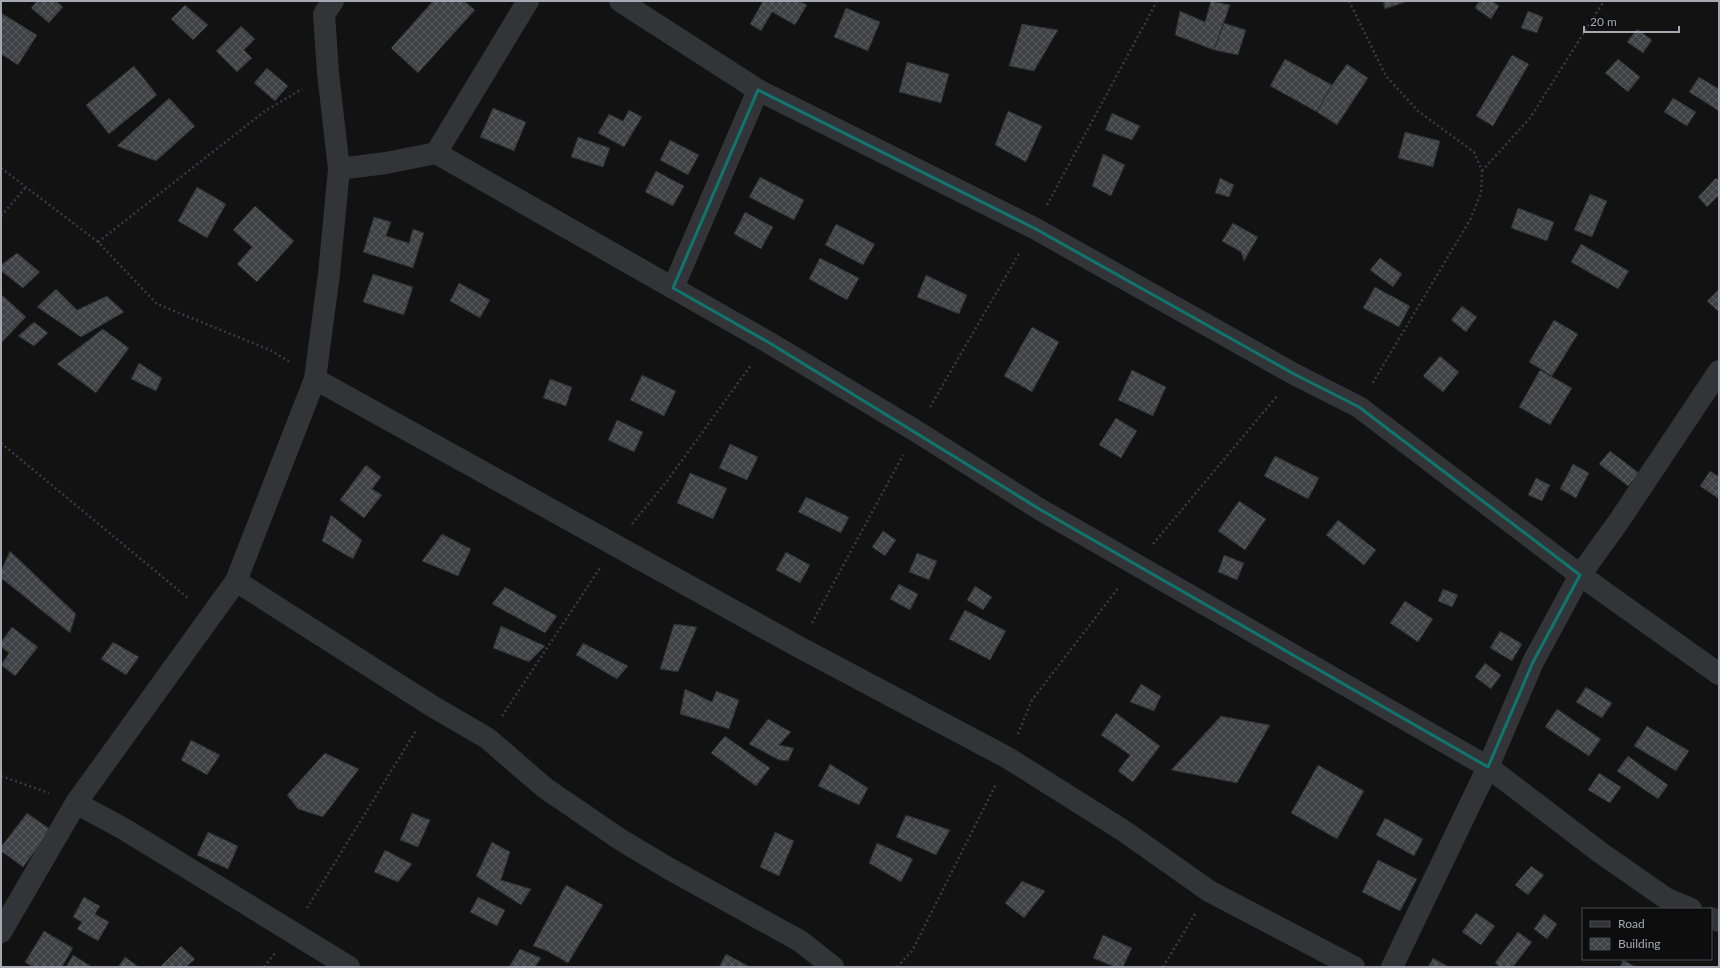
<svg xmlns="http://www.w3.org/2000/svg" width="1720" height="968" font-family="Lato,sans-serif">
  <defs>
    <pattern id="building-cross-hatch" width="8" height="8" patternUnits="userSpaceOnUse"><rect width="8" height="8" fill="#414246"/><path d="M0 0l8 8M0 8l8-8" fill="none" stroke="#595a5e"/></pattern>
  </defs>
  <rect width="100%" height="100%" fill="#121213"/>
  <!-- building -->
  <g fill="url(#building-cross-hatch)" stroke="#2c2c2f">
    <path d="M 37,1 L 56,1 L 63,7 L 49,23 L 31,8 Z"/>
    <path d="M 433,1 L 464,1 L 475,10 L 418,73 L 391,48 Z"/>
    <path d="M 763,1 L 799,1 L 807,5 L 795,25 L 772,12 L 761,31 L 750,24 Z"/>
    <path d="M 1211,1 L 1230,5 L 1214,50 L 1175,35 L 1180,11 L 1205,22 Z"/>
    <path d="M 1383,1 L 1408,1 L 1385,9 Z"/>
    <path d="M 1479,1 L 1492,1 L 1499,6 L 1491,19 L 1475,8 Z"/>
    <path d="M 185,5 L 208,25 L 193,40 L 171,19 Z"/>
    <path d="M 846,8 L 880,22 L 868,51 L 834,37 Z"/>
    <path d="M 1528,11 L 1543,17 L 1537,33 L 1521,28 Z"/>
    <path d="M 1,13 L 37,35 L 18,65 L 1,54 Z"/>
    <path d="M 1224,23 L 1246,30 L 1238,55 L 1214,50 Z"/>
    <path d="M 1022,24 L 1058,30 L 1034,71 L 1009,66 Z"/>
    <path d="M 241,26 L 255,39 L 244,50 L 252,58 L 237,72 L 216,51 Z"/>
    <path d="M 1637,29 L 1652,40 L 1643,53 L 1627,42 Z"/>
    <path d="M 1512,55 L 1529,64 L 1493,126 L 1476,116 Z"/>
    <path d="M 1285,59 L 1332,85 L 1317,112 L 1270,86 Z"/>
    <path d="M 1618,59 L 1640,77 L 1628,92 L 1605,73 Z"/>
    <path d="M 907,62 L 949,74 L 941,103 L 899,92 Z"/>
    <path d="M 1347,64 L 1368,78 L 1337,125 L 1317,112 L 1332,85 Z"/>
    <path d="M 134,66 L 157,95 L 109,134 L 86,105 Z"/>
    <path d="M 267,68 L 288,86 L 275,101 L 254,83 Z"/>
    <path d="M 1699,77 L 1719,89 L 1719,111 L 1689,92 Z"/>
    <path d="M 169,98 L 195,126 L 156,161 L 117,146 Z"/>
    <path d="M 1673,98 L 1696,112 L 1687,126 L 1664,112 Z"/>
    <path d="M 493,108 L 526,122 L 514,151 L 480,137 Z"/>
    <path d="M 629,110 L 642,117 L 624,147 L 598,133 L 609,114 L 623,121 Z"/>
    <path d="M 1008,111 L 1042,126 L 1026,162 L 995,145 Z"/>
    <path d="M 1112,113 L 1140,126 L 1132,140 L 1105,130 Z"/>
    <path d="M 1405,132 L 1440,141 L 1433,167 L 1398,158 Z"/>
    <path d="M 578,137 L 610,148 L 603,167 L 571,157 Z"/>
    <path d="M 670,140 L 699,155 L 688,175 L 660,160 Z"/>
    <path d="M 1103,154 L 1125,165 L 1111,196 L 1092,186 Z"/>
    <path d="M 656,171 L 684,186 L 673,206 L 645,192 Z"/>
    <path d="M 760,177 L 804,200 L 794,220 L 749,197 Z"/>
    <path d="M 1220,178 L 1234,185 L 1229,197 L 1215,193 Z"/>
    <path d="M 1716,178 L 1719,181 L 1719,195 L 1707,207 L 1698,197 Z"/>
    <path d="M 197,187 L 226,204 L 207,238 L 178,221 Z"/>
    <path d="M 1590,194 L 1607,201 L 1592,237 L 1574,230 Z"/>
    <path d="M 255,206 L 294,241 L 257,282 L 237,264 L 252,247 L 233,230 Z"/>
    <path d="M 1518,208 L 1554,222 L 1547,241 L 1511,228 Z"/>
    <path d="M 745,212 L 773,227 L 761,249 L 734,234 Z"/>
    <path d="M 374,217 L 391,222 L 386,236 L 409,243 L 413,229 L 424,233 L 413,268 L 363,252 Z"/>
    <path d="M 1233,223 L 1258,237 L 1244,261 L 1241,252 L 1222,241 Z"/>
    <path d="M 836,224 L 875,244 L 863,265 L 825,245 Z"/>
    <path d="M 1581,244 L 1629,271 L 1618,289 L 1571,262 Z"/>
    <path d="M 17,253 L 40,272 L 23,288 L 1,271 L 1,265 Z"/>
    <path d="M 820,258 L 859,278 L 847,300 L 809,279 Z"/>
    <path d="M 1380,258 L 1402,274 L 1393,287 L 1370,270 Z"/>
    <path d="M 373,274 L 413,287 L 404,315 L 363,302 Z"/>
    <path d="M 926,275 L 967,295 L 959,314 L 917,297 Z"/>
    <path d="M 459,283 L 490,300 L 480,318 L 450,301 Z"/>
    <path d="M 1375,287 L 1410,306 L 1399,327 L 1363,308 Z"/>
    <path d="M 56,289 L 77,310 L 107,296 L 124,312 L 81,337 L 37,307 Z"/>
    <path d="M 1719,289 L 1719,312 L 1707,301 Z"/>
    <path d="M 1,294 L 26,317 L 2,342 L 1,342 Z"/>
    <path d="M 1462,306 L 1477,317 L 1466,332 L 1451,320 Z"/>
    <path d="M 1554,320 L 1578,334 L 1552,376 L 1529,362 Z"/>
    <path d="M 34,322 L 48,333 L 34,346 L 18,336 Z"/>
    <path d="M 1032,327 L 1059,342 L 1032,392 L 1004,376 Z"/>
    <path d="M 103,329 L 129,348 L 96,393 L 57,364 Z"/>
    <path d="M 1440,356 L 1459,372 L 1443,392 L 1423,376 Z"/>
    <path d="M 139,363 L 162,378 L 156,391 L 131,379 Z"/>
    <path d="M 1132,370 L 1166,387 L 1153,416 L 1118,400 Z"/>
    <path d="M 1540,370 L 1572,388 L 1550,425 L 1519,407 Z"/>
    <path d="M 642,375 L 676,391 L 664,416 L 630,400 Z"/>
    <path d="M 550,379 L 572,387 L 566,406 L 543,398 Z"/>
    <path d="M 1116,418 L 1137,431 L 1121,458 L 1099,445 Z"/>
    <path d="M 617,420 L 643,432 L 634,452 L 608,440 Z"/>
    <path d="M 730,444 L 758,457 L 747,480 L 719,468 Z"/>
    <path d="M 1610,451 L 1639,473 L 1628,486 L 1599,464 Z"/>
    <path d="M 1275,456 L 1319,478 L 1308,499 L 1264,476 Z"/>
    <path d="M 1573,464 L 1589,473 L 1576,498 L 1560,489 Z"/>
    <path d="M 366,465 L 381,477 L 372,489 L 382,495 L 364,518 L 340,500 Z"/>
    <path d="M 1710,471 L 1719,477 L 1719,499 L 1700,486 Z"/>
    <path d="M 690,473 L 727,488 L 713,519 L 677,503 Z"/>
    <path d="M 1536,478 L 1550,485 L 1542,501 L 1528,495 Z"/>
    <path d="M 806,497 L 849,517 L 841,533 L 798,512 Z"/>
    <path d="M 1239,501 L 1266,519 L 1245,550 L 1218,531 Z"/>
    <path d="M 331,515 L 362,540 L 353,559 L 322,541 Z"/>
    <path d="M 1338,520 L 1376,550 L 1364,565 L 1326,535 Z"/>
    <path d="M 883,531 L 896,540 L 885,556 L 872,547 Z"/>
    <path d="M 442,534 L 471,549 L 458,576 L 422,561 Z"/>
    <path d="M 10,551 L 76,614 L 70,633 L 1,578 L 1,571 Z"/>
    <path d="M 786,552 L 810,565 L 800,583 L 776,570 Z"/>
    <path d="M 917,553 L 937,561 L 929,580 L 909,572 Z"/>
    <path d="M 1224,555 L 1244,563 L 1237,580 L 1218,572 Z"/>
    <path d="M 899,584 L 918,594 L 910,610 L 890,599 Z"/>
    <path d="M 975,586 L 992,597 L 983,610 L 967,600 Z"/>
    <path d="M 505,587 L 557,616 L 545,633 L 492,604 Z"/>
    <path d="M 1443,589 L 1458,595 L 1452,607 L 1438,601 Z"/>
    <path d="M 1405,601 L 1433,619 L 1418,642 L 1390,623 Z"/>
    <path d="M 965,610 L 1006,631 L 990,660 L 949,639 Z"/>
    <path d="M 674,624 L 697,627 L 678,672 L 660,669 Z"/>
    <path d="M 501,626 L 545,646 L 529,662 L 493,648 Z"/>
    <path d="M 12,627 L 38,647 L 15,676 L 1,665 L 9,653 L 1,647 L 1,642 Z"/>
    <path d="M 1500,631 L 1522,644 L 1512,661 L 1490,648 Z"/>
    <path d="M 113,642 L 139,657 L 126,675 L 101,659 Z"/>
    <path d="M 583,643 L 628,666 L 617,679 L 576,655 Z"/>
    <path d="M 1485,663 L 1501,675 L 1491,689 L 1475,677 Z"/>
    <path d="M 1141,684 L 1161,696 L 1154,711 L 1130,702 Z"/>
    <path d="M 1586,687 L 1612,703 L 1602,718 L 1576,702 Z"/>
    <path d="M 685,689 L 712,702 L 716,691 L 739,700 L 729,729 L 680,714 Z"/>
    <path d="M 1557,709 L 1601,739 L 1589,756 L 1545,727 Z"/>
    <path d="M 1116,713 L 1160,746 L 1133,782 L 1118,771 L 1130,755 L 1101,735 Z"/>
    <path d="M 1221,716 L 1270,725 L 1237,783 L 1171,770 Z"/>
    <path d="M 768,719 L 791,732 L 779,745 L 794,748 L 788,761 L 779,760 L 749,744 Z"/>
    <path d="M 1647,726 L 1689,751 L 1676,771 L 1634,746 Z"/>
    <path d="M 725,736 L 770,768 L 756,786 L 711,753 Z"/>
    <path d="M 191,740 L 220,755 L 207,775 L 181,760 Z"/>
    <path d="M 325,753 L 359,769 L 323,817 L 298,809 L 287,795 Z"/>
    <path d="M 1628,756 L 1668,785 L 1658,799 L 1617,771 Z"/>
    <path d="M 830,764 L 868,788 L 859,805 L 818,786 Z"/>
    <path d="M 1318,765 L 1364,791 L 1337,839 L 1291,813 Z"/>
    <path d="M 1599,773 L 1621,787 L 1610,803 L 1588,790 Z"/>
    <path d="M 27,813 L 51,830 L 23,867 L 1,851 L 1,847 Z"/>
    <path d="M 412,813 L 430,820 L 418,847 L 400,840 Z"/>
    <path d="M 906,815 L 950,830 L 936,855 L 896,837 Z"/>
    <path d="M 1385,818 L 1423,839 L 1414,856 L 1376,835 Z"/>
    <path d="M 208,832 L 238,846 L 228,869 L 197,855 Z"/>
    <path d="M 775,832 L 794,841 L 779,876 L 760,867 Z"/>
    <path d="M 492,842 L 510,852 L 501,880 L 531,889 L 521,905 L 476,876 Z"/>
    <path d="M 877,843 L 913,859 L 901,882 L 869,863 Z"/>
    <path d="M 385,850 L 412,864 L 398,882 L 374,872 Z"/>
    <path d="M 1378,860 L 1417,879 L 1400,911 L 1362,892 Z"/>
    <path d="M 1531,866 L 1544,875 L 1528,895 L 1515,885 Z"/>
    <path d="M 1022,881 L 1045,891 L 1024,918 L 1005,903 Z"/>
    <path d="M 566,885 L 603,905 L 568,963 L 547,951 L 533,946 Z"/>
    <path d="M 84,897 L 100,906 L 95,914 L 109,922 L 98,941 L 77,929 L 82,922 L 73,917 Z"/>
    <path d="M 478,897 L 505,910 L 497,926 L 470,912 Z"/>
    <path d="M 1476,913 L 1495,926 L 1481,945 L 1462,932 Z"/>
    <path d="M 1544,914 L 1557,924 L 1547,939 L 1534,929 Z"/>
    <path d="M 44,931 L 73,948 L 62,967 L 33,967 L 25,962 Z"/>
    <path d="M 1518,932 L 1532,942 L 1513,967 L 1500,967 L 1495,963 Z"/>
    <path d="M 1103,935 L 1132,948 L 1123,967 L 1115,967 L 1093,958 Z"/>
    <path d="M 181,946 L 195,959 L 186,967 L 160,967 Z"/>
    <path d="M 520,949 L 541,958 L 535,967 L 509,967 Z"/>
    <path d="M 726,954 L 750,967 L 719,967 Z"/>
    <path d="M 73,955 L 92,967 L 66,967 Z"/>
    <path d="M 125,957 L 139,967 L 118,967 Z"/>
    <path d="M 1433,958 L 1447,966 L 1447,967 L 1428,967 Z"/>
    <path d="M 1623,960 L 1636,967 L 1620,967 Z"/>
  </g>
  <g fill="none" stroke-linecap="round" stroke-linejoin="round">
    <!-- path -->
    <g stroke="#393b3f" stroke-width="2.5" stroke-dasharray="2 3" stroke-linecap="butt">
      <path d="M 1349,1 L 1386,76 L 1418,111 L 1474,152 L 1482,171 L 1481,193 L 1470,220 L 1372,384"/>
      <path d="M 1,168 L 98,242 L 157,304 L 270,350 L 290,362"/>
      <path d="M 1482,171 L 1530,118 L 1604,1"/>
      <path d="M 1047,205 L 1157,1"/>
      <path d="M 1,216 L 26,187"/>
      <path d="M 98,242 L 265,111 L 302,89"/>
      <path d="M 930,407 L 1020,252"/>
      <path d="M 1,443 L 189,599"/>
      <path d="M 632,524 L 667,481 L 751,365"/>
      <path d="M 1153,544 L 1277,396"/>
      <path d="M 812,623 L 903,455"/>
      <path d="M 502,716 L 600,568"/>
      <path d="M 1018,734 L 1032,700 L 1119,587"/>
      <path d="M 1,776 L 49,793"/>
      <path d="M 307,908 L 417,729"/>
      <path d="M 264,967 L 275,953"/>
      <path d="M 897,967 L 912,951 L 996,784"/>
      <path d="M 1163,967 L 1195,914"/>
    </g>
    <!-- street -->
    <g stroke="#333438" stroke-width="22">
      <path d="M 333,1 L 324,14 L 328,73 L 339,169 L 386,163 L 436,153 L 528,1"/>
      <path d="M 620,1 L 758,90 L 1034,228 L 1294,374 L 1359,407 L 1580,575 L 1719,674"/>
      <path d="M 436,153 L 768,342 L 916,431 L 1041,510 L 1488,767 L 1601,853 L 1667,899 L 1691,909"/>
      <path d="M 673,288 L 758,90"/>
      <path d="M 315,379 L 799,647 L 1008,758 L 1124,831 L 1209,891 L 1354,967"/>
      <path d="M 236,581 L 432,706 L 487,738 L 545,788 L 621,840 L 668,868 L 800,941 L 833,967"/>
      <path d="M 76,803 L 124,829 L 349,967"/>
      <path d="M 1711,918 L 1719,921"/>
      <path d="M 1,932 L 76,803 L 236,581 L 315,379 L 329,274 L 339,169"/>
      <path d="M 1392,967 L 1488,767 L 1533,662 L 1580,575 L 1619,521 L 1719,371"/>
    </g>
  </g>
  <!-- marked area -->
  <path fill="none" stroke="#0f766e" stroke-width="3" stroke-linejoin="round" d="M 758,90 L 1034,228 L 1294,374 L 1359,407 L 1580,575 L 1533,662 L 1488,767 L 1041,510 L 768,342 L 673,288 Z"/>
  <!-- border -->
  <rect width="1720" height="968" fill="none" stroke="#a4a9b3" stroke-width="4"/>
  <!-- legend -->
  <rect x="1582" y="908" width="130" height="52" fill="#0d0d0e" stroke="#494b50"/>
  <rect x="1590" y="921" width="20" height="6" fill="#333438" stroke="#494b50"/>
  <text x="1618" y="928" font-size="12" fill="#a4a9b3">Road</text>
  <rect x="1590" y="938" width="20" height="12" fill="url(#building-cross-hatch)" stroke="#494b50"/>
  <text x="1618" y="948" font-size="12" fill="#a4a9b3">Building</text>
  <!-- scale -->
  <path d="M1584 26v6h95v-6" fill="none" stroke="#a4a9b3" stroke-width="2"/>
  <text x="1590" y="26" font-size="12" fill="#a4a9b3" stroke="#0d0d0e" stroke-width="3" paint-order="stroke">20 m</text>
</svg>
